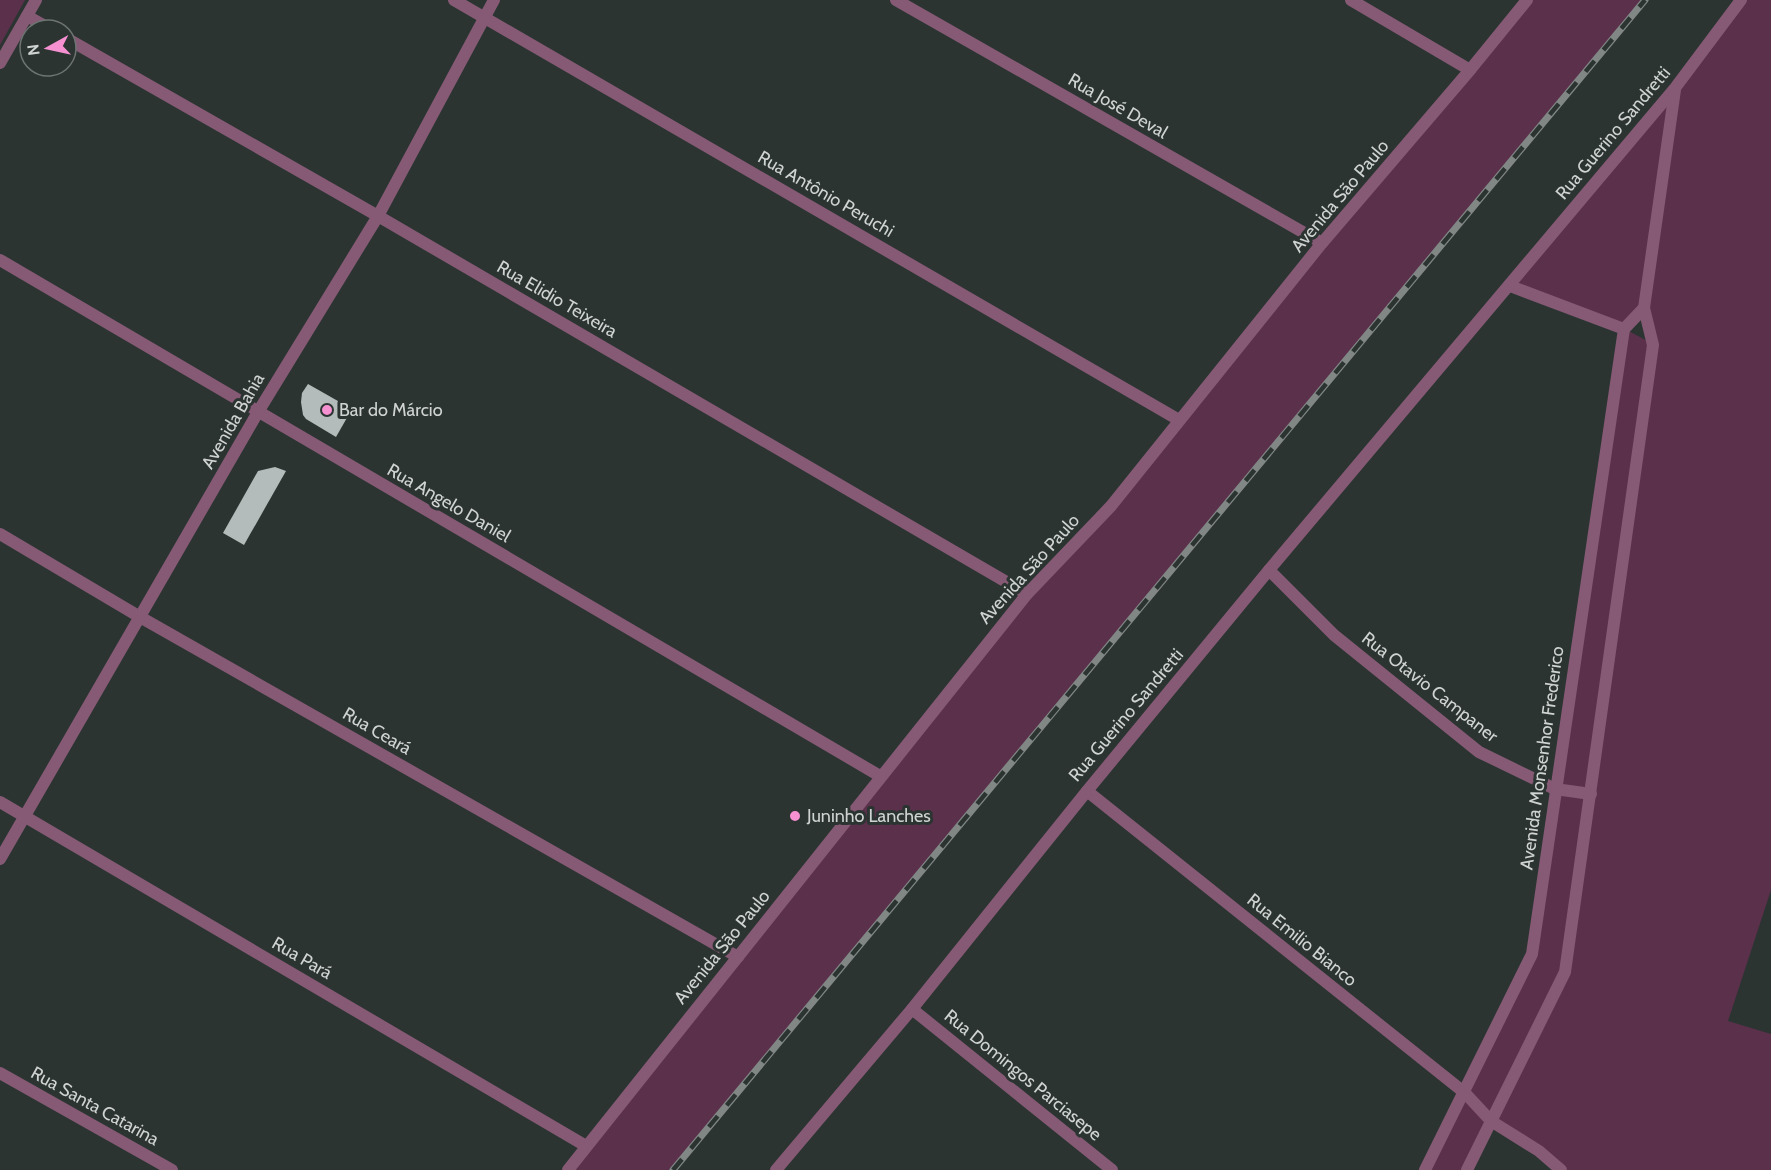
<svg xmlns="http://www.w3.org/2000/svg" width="1771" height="1170" font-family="Cabin,sans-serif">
  <rect width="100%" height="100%" fill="#2c3432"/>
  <!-- green -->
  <g fill="#5a304b" fill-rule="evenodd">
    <path d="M 0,0 L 25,0 L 0,45 Z"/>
    <path d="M 1527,0 L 1643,0 L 670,1170 L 568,1170 L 1027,594 L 1111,506 Z"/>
    <path d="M 1741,0 L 1771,0 L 1771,890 L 1728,1021 L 1771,1034 L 1771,1170 L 1561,1170 L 1491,1122 L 1467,1170 L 1425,1170 L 1532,954 L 1624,329 L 1510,286 ZM 1644,309 L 1653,344 L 1625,329 Z"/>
  </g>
  <!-- building -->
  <g fill="#b3bcba">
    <path d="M 308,384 L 352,409 L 336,437 L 306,419 L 303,415 L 301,402 L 302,393 Z"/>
    <path d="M 275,467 L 286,471 L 244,545 L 223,533 L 258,471 Z"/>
  </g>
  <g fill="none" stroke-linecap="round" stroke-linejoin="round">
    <!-- street -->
    <g stroke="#865a75" stroke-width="12">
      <path d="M 454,0 L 1179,420"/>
      <path d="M 896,0 L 1322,243"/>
      <path d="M 1351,0 L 1470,70"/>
      <path d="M 27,16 L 52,30"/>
      <path d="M 66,38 L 378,216 L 1027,594"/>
      <path d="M 0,63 L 36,0"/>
      <path d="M 0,260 L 880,776"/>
      <path d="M 1510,286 L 1624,329"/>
      <path d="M 1644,308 L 1675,90"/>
      <path d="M 0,534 L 140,617 L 738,957"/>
      <path d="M 1269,570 L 1334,635 L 1479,752 L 1555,789 L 1591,794"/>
      <path d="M 1087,791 L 1465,1093 L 1491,1121 L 1539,1151 L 1561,1170"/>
      <path d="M 0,802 L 586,1146"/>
      <path d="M 0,859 L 258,412 L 378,216 L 494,0"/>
      <path d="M 912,1009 L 1112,1170"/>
      <path d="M 0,1073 L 172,1170"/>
      <path d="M 568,1170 L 1027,594 L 1111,506 L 1322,243 L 1470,70 L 1527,0"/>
      <path d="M 776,1170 L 912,1009 L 1087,791 L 1269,570 L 1675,88 L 1741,0"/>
      <path d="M 1425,1170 L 1532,954 L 1624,329"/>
      <path d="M 1467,1170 L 1565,972 L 1653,345 L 1644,308 L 1624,329"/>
    </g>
    <!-- rail casing -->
    <g stroke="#808785" stroke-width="7">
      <path id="rail" d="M 673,1170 L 1645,0"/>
    </g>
    <!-- rail -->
    <use href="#rail" stroke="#2c3432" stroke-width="4.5" stroke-dasharray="14" stroke-linecap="butt"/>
  </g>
  <!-- markers -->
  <g fill="#f590d1" stroke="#2c3432" stroke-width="2">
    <circle cx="327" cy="410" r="6"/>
    <circle cx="795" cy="816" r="6"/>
  </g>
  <g text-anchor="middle" stroke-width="6" stroke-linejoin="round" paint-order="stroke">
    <!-- street labels -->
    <g font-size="18" fill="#cfd4d3" stroke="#2c3432">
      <text transform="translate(1118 106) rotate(30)" y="6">Rua José Deval</text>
      <text transform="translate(1613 133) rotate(-50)" y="6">Rua Guerino Sandretti</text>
      <text transform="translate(826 194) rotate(30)" y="6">Rua Antônio Peruchi</text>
      <text transform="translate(1340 196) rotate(-50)" y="6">Avenida São Paulo</text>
      <text transform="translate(557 299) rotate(30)" y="6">Rua Elidio Teixeira</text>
      <text transform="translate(233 421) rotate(-60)" y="6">Avenida Bahia</text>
      <text transform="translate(449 503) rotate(30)" y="6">Rua Angelo Daniel</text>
      <text transform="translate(1029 569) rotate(-48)" y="6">Avenida São Paulo</text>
      <text transform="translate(1430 687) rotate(38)" y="6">Rua Otavio Campaner</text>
      <text transform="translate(1126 715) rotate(-50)" y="6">Rua Guerino Sandretti</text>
      <text transform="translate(377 731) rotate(30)" y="6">Rua Ceará</text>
      <text transform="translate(1542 758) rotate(-82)" y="6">Avenida Monsenhor Frederico</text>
      <text transform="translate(1302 940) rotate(39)" y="6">Rua Emilio Bianco</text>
      <text transform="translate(722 947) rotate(-51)" y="6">Avenida São Paulo</text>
      <text transform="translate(302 958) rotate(30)" y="6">Rua Pará</text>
      <text transform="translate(1023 1075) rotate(39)" y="6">Rua Domingos Parciasepe</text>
      <text transform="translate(95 1106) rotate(29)" y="6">Rua Santa Catarina</text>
    </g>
    <!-- poi labels -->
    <g font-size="18" fill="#cfd4d3" stroke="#2c3432" text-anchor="start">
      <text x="339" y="416">Bar do Márcio</text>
      <text x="807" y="822">Juninho Lanches</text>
    </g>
  </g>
  <!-- north arrow -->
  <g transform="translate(48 48) rotate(262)"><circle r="28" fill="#2c3432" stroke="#6d7472" stroke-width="1.5"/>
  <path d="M0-4.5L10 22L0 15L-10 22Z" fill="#f590d1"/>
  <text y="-9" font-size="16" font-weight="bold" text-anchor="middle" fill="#cfd4d3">N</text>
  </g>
</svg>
